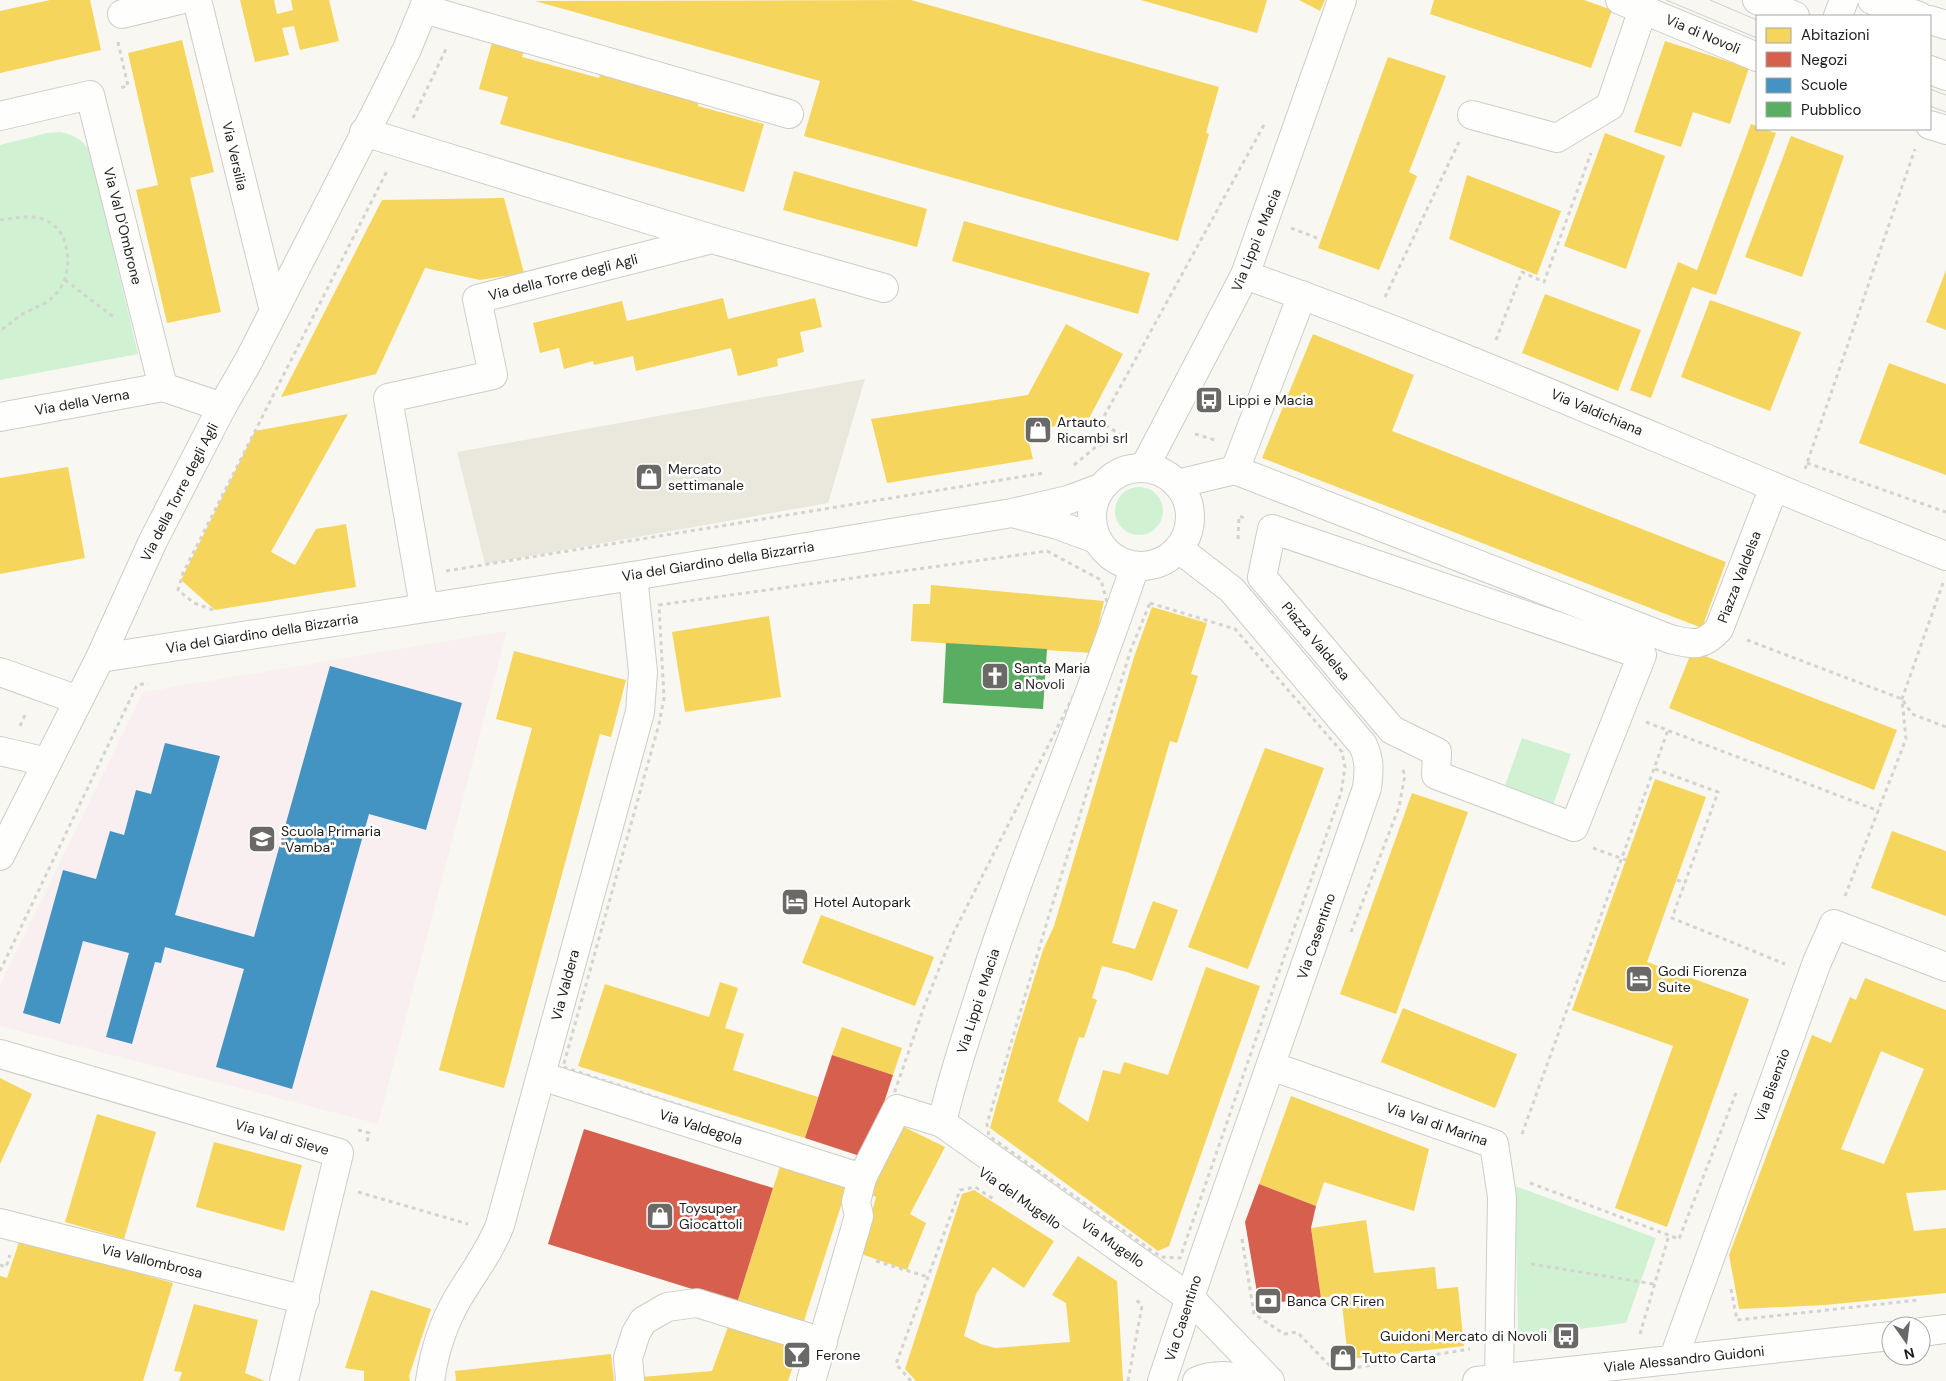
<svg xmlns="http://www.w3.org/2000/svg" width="1946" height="1381" font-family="'DM Sans',sans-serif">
  <rect width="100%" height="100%" fill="#f8f7f2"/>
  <!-- built -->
  <path fill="#eae7dd" d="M 865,379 L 828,503 L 485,564 L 457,452 Z"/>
  <!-- education -->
  <path fill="#faeff0" d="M 507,631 L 378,1124 L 0,1026 L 0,985 L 143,692 Z"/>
  <!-- green -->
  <g fill="#d0f2d3">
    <path d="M 60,132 C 74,135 82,139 90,151 L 138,354 L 0,380 L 0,145 L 47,133 Z"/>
    <circle cx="1139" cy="511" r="24"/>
    <path d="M 1522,738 L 1571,754 L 1552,808 L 1503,791 Z"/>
    <path d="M 1515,1186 L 1656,1238 L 1626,1323 L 1518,1337 Z"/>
  </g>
  <!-- homes -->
  <g fill="#f6d55c" fill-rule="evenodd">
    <path d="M 50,0 L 90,0 L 101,50 L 0,73 L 0,11 Z"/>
    <path d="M 240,0 L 274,0 L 277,14 L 293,10 L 291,0 L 329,0 L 339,41 L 300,50 L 294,26 L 282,28 L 289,55 L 255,62 Z"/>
    <path d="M 911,0 L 1219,87 L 1206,133 L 1209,134 L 1178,241 L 804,136 L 820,81 L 535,1 Z"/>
    <path d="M 1141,0 L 1267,0 L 1257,33 Z"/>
    <path d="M 1299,0 L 1325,0 L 1320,11 Z"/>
    <path d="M 1434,0 L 1584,0 L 1612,10 L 1591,68 L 1430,14 Z"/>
    <path d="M 493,39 L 525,47 L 522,57 L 599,78 L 600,74 L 699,102 L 698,106 L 764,124 L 744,192 L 500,124 L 508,97 L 479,89 Z"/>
    <path d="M 182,40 L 214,172 L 190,178 L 221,312 L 167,323 L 136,190 L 158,185 L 128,53 Z"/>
    <path d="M 1665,41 L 1749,68 L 1730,124 L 1693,112 L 1681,147 L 1634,132 Z"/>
    <path d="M 1388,57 L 1446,76 L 1409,172 L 1417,176 L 1379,270 L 1318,248 Z"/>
    <path d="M 1751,124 L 1757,126 L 1757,129 L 1764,129 L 1776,133 L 1716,295 L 1692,287 L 1651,398 L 1630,390 L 1678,262 L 1697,270 Z"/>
    <path d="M 1605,133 L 1665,156 L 1626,269 L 1564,246 Z"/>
    <path d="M 1791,136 L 1844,156 L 1802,277 L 1745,257 Z"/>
    <path d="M 794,171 L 927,209 L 917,247 L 783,210 Z"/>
    <path d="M 1467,175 L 1561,211 L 1537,275 L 1449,239 Z"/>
    <path d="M 504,198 L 524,273 L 480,280 L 425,268 L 376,374 L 281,397 L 382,200 Z"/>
    <path d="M 964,221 L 1150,273 L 1138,314 L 952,261 Z"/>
    <path d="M 1946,270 L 1946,330 L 1926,322 Z"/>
    <path d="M 1545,294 L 1641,330 L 1618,391 L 1522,353 Z"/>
    <path d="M 723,298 L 728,319 L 815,298 L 822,327 L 800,332 L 804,352 L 777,359 L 778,366 L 738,376 L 731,348 L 636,371 L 633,356 L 594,365 L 593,361 L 564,369 L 559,348 L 540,353 L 533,323 L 622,301 L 627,321 Z"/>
    <path d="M 1710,300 L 1801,332 L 1770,411 L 1681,377 Z"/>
    <path d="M 1066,324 L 1123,354 L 1087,422 L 1026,430 L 1033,459 L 887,483 L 871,419 L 1028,395 Z"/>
    <path d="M 1313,334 L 1414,375 L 1392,431 L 1726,562 L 1702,628 L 1262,458 Z"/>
    <path d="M 1889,363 L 1946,384 L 1946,475 L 1859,443 Z"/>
    <path d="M 348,414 L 271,552 L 295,565 L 316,529 L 346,524 L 356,587 L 215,610 L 181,580 L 255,431 Z"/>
    <path d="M 68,467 L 85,558 L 0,574 L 0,478 Z"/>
    <path d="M 931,585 L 1104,601 L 1092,653 L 911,641 L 913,604 L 930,604 Z"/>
    <path d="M 1152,607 L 1207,623 L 1191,674 L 1198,676 L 1177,743 L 1170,741 L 1112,943 L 1135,949 L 1153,901 L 1178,910 L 1152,981 L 1127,972 L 1102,966 L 1092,998 L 1097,1000 L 1084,1038 L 1079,1037 L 1058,1101 L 1088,1122 L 1103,1070 L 1120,1074 L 1124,1062 L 1168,1075 L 1206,967 L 1260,986 L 1169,1246 L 1158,1251 L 990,1128 L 1015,1040 L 1043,950 L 1054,926 L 1134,657 Z"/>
    <path d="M 769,616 L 781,697 L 685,712 L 672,632 Z"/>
    <path d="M 514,651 L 626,680 L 611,737 L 600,734 L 504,1088 L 439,1070 L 532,728 L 496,719 Z"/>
    <path d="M 1692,651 L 1897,730 L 1874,790 L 1669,708 Z"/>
    <path d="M 1265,748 L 1324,768 L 1248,969 L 1188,947 Z"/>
    <path d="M 1655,779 L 1706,797 L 1647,962 L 1749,999 L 1667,1227 L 1615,1208 L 1673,1046 L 1572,1010 Z"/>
    <path d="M 1412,793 L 1468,812 L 1396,1014 L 1340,994 Z"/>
    <path d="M 1892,831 L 1946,851 L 1946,916 L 1871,888 Z"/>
    <path d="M 821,915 L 934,957 L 915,1006 L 802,963 Z"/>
    <path d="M 1865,978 L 1946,1010 L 1946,1190 L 1906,1193 L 1914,1231 L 1946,1228 L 1946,1293 L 1825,1305 L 1739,1309 L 1729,1255 L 1812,1035 L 1831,1043 L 1850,997 L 1856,1000 ZM 1881,1051 L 1924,1069 L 1884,1164 L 1841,1149 Z"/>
    <path d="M 720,982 L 738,988 L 725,1028 L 744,1034 L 733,1070 L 818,1097 L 805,1138 L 578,1066 L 605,984 L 709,1017 Z"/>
    <path d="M 1403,1008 L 1517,1054 L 1495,1108 L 1381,1062 Z"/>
    <path d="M 842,1027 L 902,1048 L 893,1075 L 832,1055 Z"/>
    <path d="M 0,1078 L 32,1094 L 0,1164 Z"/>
    <path d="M 1291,1096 L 1429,1149 L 1414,1211 L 1324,1182 L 1316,1206 L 1259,1184 Z"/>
    <path d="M 97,1114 L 156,1132 L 124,1239 L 65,1222 Z"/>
    <path d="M 900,1125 L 945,1147 L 910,1214 L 926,1223 L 907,1270 L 861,1254 L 876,1197 L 865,1192 Z"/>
    <path d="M 214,1142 L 302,1165 L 284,1231 L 196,1207 Z"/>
    <path d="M 780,1166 L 847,1187 L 803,1324 L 737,1303 Z"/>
    <path d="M 974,1190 L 1054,1241 L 1024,1288 L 993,1267 L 976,1294 L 964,1336 L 981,1344 L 995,1348 L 1070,1342 L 1066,1303 L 1052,1295 L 1078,1256 L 1117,1281 L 1123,1381 L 916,1381 L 905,1369 L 962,1194 Z"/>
    <path d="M 1366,1220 L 1374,1273 L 1435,1267 L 1437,1289 L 1458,1287 L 1464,1346 L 1348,1359 L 1341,1295 L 1321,1298 L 1311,1228 Z"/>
    <path d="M 20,1239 L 173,1283 L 143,1381 L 0,1381 L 0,1276 L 7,1278 Z"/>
    <path d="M 371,1290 L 431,1309 L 409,1376 L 410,1381 L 364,1381 L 364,1371 L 345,1368 Z"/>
    <path d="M 194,1304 L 258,1320 L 245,1373 L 265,1381 L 179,1381 L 182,1372 L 174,1371 Z"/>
    <path d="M 729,1324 L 799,1348 L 788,1381 L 642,1381 L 642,1377 L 712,1371 Z"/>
    <path d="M 611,1354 L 614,1381 L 456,1381 L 455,1371 Z"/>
  </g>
  <!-- shops -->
  <g fill="#d6604d">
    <path d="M 832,1055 L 893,1075 L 866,1158 L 805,1138 Z"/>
    <path d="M 584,1129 L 773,1188 L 737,1303 L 548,1244 Z"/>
    <path d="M 1259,1184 L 1316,1206 L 1311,1228 L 1321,1298 L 1259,1304 L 1245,1222 Z"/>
  </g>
  <!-- schools -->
  <path fill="#4393c3" d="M 330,666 L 462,703 L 426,830 L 369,814 L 292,1089 L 216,1067 L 244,969 L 165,947 L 161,963 L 155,962 L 132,1044 L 106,1037 L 129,953 L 83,941 L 60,1024 L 23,1013 L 63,870 L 96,879 L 110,831 L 124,835 L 136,790 L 151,794 L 165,743 L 220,756 L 175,915 L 254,937 Z"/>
  <!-- public -->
  <path fill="#5aae61" d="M 946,643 L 1047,649 L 1043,709 L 943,703 Z"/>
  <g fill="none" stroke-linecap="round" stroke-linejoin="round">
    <!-- minor casing -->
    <g stroke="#cdccc8" stroke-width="30">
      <g id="minor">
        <path d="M 197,0 L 274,311"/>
        <path d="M 1620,0 L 1757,57"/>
        <path d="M 1757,0 L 1795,16"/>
        <path d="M 1872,0 L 1919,16"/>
        <path d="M 424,9 L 789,114"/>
        <path d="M 122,14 L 180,0"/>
        <path d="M 1838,16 L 1844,0"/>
        <path d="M 1930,20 L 1946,25"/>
        <path d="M 1930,70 L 1946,76"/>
        <path d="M 1472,115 L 1557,138 L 1610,106 L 1643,9"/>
        <path d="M 0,116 L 90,95 L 163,387 L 222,407"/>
        <path d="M 1930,125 L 1946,130"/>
        <path d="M 364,132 L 712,239 L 884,288"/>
        <path d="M 1245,275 C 1431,340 1612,420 1794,495 C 1845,516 1895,536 1946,556"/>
        <path d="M 0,417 L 163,387"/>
        <circle cx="1141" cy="517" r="49"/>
        <path d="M 1144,468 L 1245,275 L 1342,0"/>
        <path d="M 1235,470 L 1302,295"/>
        <path d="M 1177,484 L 1235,470 L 1670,639 C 1692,644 1702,648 1719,629 L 1774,487"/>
        <path d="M 1016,514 L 1058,525 L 1096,539"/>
        <path d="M 1272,529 L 1642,655 L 1574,827 L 1436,775 L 1437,752 L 1392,730 L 1262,577 Z"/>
        <path d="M 424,607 L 388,398 L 493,375 L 477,299 L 712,239"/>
        <path d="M 100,658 L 633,576 L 1012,513 L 1068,500 L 1100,488"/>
        <path d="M 0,672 L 78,700"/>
        <path d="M 0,751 L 47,762"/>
        <path d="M 0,856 L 100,658 L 153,541 L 222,407 L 249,360 L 383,98 L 407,49 L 427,0"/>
        <path d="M 0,1054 L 339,1153 L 284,1381"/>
        <path d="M 1271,1066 L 1494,1144 L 1502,1197 L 1499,1379"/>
        <path d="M 541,1076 L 862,1178"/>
        <path d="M 942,1123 C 951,1082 964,1043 977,1003 C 1023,855 1086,713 1135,566"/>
        <path d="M 0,1223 L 305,1300"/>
        <path d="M 1921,1332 L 1946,1329"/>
        <path d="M 1673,1360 L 1817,962 L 1834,924 L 1946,967"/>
        <path d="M 430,1381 C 434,1353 444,1322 458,1298 C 473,1273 490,1251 500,1225 L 640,712 L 643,672 L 633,576"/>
        <path d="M 630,1381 L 628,1358 L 636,1333 L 643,1321 L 667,1307 L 697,1303 L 823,1342"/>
        <path d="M 811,1381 L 859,1216 L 856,1202 L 862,1178 L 897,1109 L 942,1123 L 1190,1298 L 1270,1381"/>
        <path d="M 1162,1381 L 1201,1265 L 1367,788 C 1369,772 1370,760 1363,745 L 1232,590 L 1179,549"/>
        <path d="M 1197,1381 C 1213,1374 1238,1375 1254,1381"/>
        <path d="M 1477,1381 L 1891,1336"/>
      </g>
    </g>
    <!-- path -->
    <g stroke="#d3d3d2" stroke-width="3" stroke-dasharray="4 4" stroke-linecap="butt">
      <path d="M 118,42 L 128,86 L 119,88"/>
      <path d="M 413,118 L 447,47"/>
      <path d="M 0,220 C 16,218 34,213 49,222 C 71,234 73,272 59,290 C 50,304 34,307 21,315 C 14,320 7,326 0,331"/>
      <path d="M 1291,228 L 1317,238"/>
      <path d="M 65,280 L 115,318"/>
      <path d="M 1385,297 L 1460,140"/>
      <path d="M 1496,340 L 1522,272 L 1544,282 L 1591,153"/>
      <path d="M 1195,434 L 1215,440"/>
      <path d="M 1122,436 L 1101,422 L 1265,123"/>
      <path d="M 1807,463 L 1946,512"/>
      <path d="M 1074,465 L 1097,446 L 1127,436"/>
      <path d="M 1805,469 L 1915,149"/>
      <path d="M 1238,539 L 1239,516 L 1245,518"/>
      <path d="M 1047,551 L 1101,580 L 1107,602 L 1095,653 L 952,936 L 924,1007 L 875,1149 L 865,1161 L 848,1160 L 563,1067 L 659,724 L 664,698 L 659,605 Z"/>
      <path d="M 446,571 L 1044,473"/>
      <path d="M 1150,603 L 1235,629 L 1342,752 L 1345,767 L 1341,793 L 1180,1258 L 1161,1257 L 989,1136 L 987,1124 L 1047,922 L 1131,649 Z"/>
      <path d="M 213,610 L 194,603 L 178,590 L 183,573 L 388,169"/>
      <path d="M 1747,640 L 1902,699 L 1912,714 L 1946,727"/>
      <path d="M 1646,722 L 1879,811"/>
      <path d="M 20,726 L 26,713"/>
      <path d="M 1655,769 L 1718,792 L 1672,918 L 1785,964"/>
      <path d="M 1593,848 L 1626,860"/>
      <path d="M 1677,880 L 1685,883"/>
      <path d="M 1845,896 L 1906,739 L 1902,699 L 1943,583"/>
      <path d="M 1351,932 L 1399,807 L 1405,775 L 1402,768"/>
      <path d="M 0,971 L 137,685 L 148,683"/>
      <path d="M 358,1130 L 369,1133 L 367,1142"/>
      <path d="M 1522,1134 L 1668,730"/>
      <path d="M 1530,1183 L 1679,1239 L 1736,1093"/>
      <path d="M 358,1192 L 468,1224"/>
      <path d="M 1242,1239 L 1254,1314 L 1284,1334 L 1297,1332 L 1329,1365 L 1354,1368 L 1470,1349"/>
      <path d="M 876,1261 L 928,1277"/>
      <path d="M 1531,1264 L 1654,1284"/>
      <path d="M 0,1265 L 6,1267 L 10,1255"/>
      <path d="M 1731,1289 L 1737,1320 L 1918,1300"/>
      <path d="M 1640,1334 L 1669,1235"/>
      <path d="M 911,1381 L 896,1364 L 960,1190 L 975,1187 L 995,1200"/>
      <path d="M 1128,1381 L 1142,1306 L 1135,1298"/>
    </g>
    <!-- minor -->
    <use href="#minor" stroke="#fefefd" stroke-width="28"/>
    <!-- tram -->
    <g stroke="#cfcfcd" stroke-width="1">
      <path d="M 1666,0 L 1757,38"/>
      <path d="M 1710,0 L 1757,20"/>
      <path d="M 1930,89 L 1946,95"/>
      <path d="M 1930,106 L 1946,112"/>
    </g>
  </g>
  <!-- icons -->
  <defs>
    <g id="bus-square" transform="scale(1.4375)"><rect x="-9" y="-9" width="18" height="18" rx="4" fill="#6a6966" stroke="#fff"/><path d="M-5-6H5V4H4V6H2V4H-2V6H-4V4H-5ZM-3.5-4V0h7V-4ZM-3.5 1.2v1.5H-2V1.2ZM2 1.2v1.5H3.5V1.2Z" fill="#fff"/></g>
    <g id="shop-square" transform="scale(1.4375)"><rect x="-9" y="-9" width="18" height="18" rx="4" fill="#6a6966" stroke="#fff"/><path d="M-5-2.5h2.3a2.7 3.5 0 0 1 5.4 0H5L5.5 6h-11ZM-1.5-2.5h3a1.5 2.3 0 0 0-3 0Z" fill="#fff"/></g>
    <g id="church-square" transform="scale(1.4375)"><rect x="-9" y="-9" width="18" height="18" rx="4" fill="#6a6966" stroke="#fff"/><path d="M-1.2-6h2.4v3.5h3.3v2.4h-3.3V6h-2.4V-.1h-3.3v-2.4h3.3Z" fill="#fff"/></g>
    <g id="school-square" transform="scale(1.4375)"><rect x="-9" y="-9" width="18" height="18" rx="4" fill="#6a6966" stroke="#fff"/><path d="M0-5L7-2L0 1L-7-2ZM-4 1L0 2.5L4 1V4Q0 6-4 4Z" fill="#fff"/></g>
    <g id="hotel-square" transform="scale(1.4375)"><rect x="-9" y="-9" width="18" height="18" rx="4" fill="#6a6966" stroke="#fff"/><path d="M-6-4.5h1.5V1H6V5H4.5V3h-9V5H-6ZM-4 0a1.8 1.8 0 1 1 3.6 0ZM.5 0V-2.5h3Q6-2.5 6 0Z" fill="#fff"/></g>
    <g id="bank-square" transform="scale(1.4375)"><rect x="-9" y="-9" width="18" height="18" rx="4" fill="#6a6966" stroke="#fff"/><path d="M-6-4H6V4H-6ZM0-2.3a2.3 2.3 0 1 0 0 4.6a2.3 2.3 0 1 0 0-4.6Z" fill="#fff"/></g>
    <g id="bar-square" transform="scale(1.4375)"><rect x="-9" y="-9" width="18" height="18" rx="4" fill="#6a6966" stroke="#fff"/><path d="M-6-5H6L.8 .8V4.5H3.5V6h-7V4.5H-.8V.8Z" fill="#fff"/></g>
  </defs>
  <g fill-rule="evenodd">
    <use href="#bus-square" x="1209" y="400"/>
    <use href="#shop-square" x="1038" y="430"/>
    <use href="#shop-square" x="649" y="477"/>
    <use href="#church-square" x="995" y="676"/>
    <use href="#school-square" x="262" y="839"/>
    <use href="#hotel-square" x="795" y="902"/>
    <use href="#hotel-square" x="1639" y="979"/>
    <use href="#shop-square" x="660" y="1216"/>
    <use href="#bank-square" x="1268" y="1301"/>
    <use href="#bus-square" x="1566" y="1336"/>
    <use href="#bar-square" x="797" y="1355"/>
    <use href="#shop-square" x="1343" y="1358"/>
  </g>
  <g text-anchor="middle" stroke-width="5" stroke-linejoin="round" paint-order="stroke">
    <!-- street labels -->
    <g font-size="14" fill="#1e1d1a" stroke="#fff">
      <text transform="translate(1703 34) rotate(23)" y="5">Via di Novoli</text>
      <text transform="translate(235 156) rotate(77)" y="5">Via Versilia</text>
      <text transform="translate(123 226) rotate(76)" y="5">Via Val D'Ombrone</text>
      <text transform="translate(1256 240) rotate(-68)" y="5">Via Lippi e Macia</text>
      <text transform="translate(563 277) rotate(-14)" y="5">Via della Torre degli Agli</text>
      <text transform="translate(82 402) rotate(-10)" y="5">Via della Verna</text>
      <text transform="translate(1597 412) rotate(23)" y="5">Via Valdichiana</text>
      <text transform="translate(179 492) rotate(-63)" y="5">Via della Torre degli Agli</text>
      <text transform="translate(718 561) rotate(-9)" y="5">Via del Giardino della Bizzarria</text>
      <text transform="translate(1739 577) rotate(-69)" y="5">Piazza Valdelsa</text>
      <text transform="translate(262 633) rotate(-9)" y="5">Via del Giardino della Bizzarria</text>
      <text transform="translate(1316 641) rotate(50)" y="5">Piazza Valdelsa</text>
      <text transform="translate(1316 936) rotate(-71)" y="5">Via Casentino</text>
      <text transform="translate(565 985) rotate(-75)" y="5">Via Valdera</text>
      <text transform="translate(978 1001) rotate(-72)" y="5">Via Lippi e Macia</text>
      <text transform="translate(1772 1085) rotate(-70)" y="5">Via Bisenzio</text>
      <text transform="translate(1437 1124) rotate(19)" y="5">Via Val di Marina</text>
      <text transform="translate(701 1127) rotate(18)" y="5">Via Valdegola</text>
      <text transform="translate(282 1137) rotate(16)" y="5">Via Val di Sieve</text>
      <text transform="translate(1020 1198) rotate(35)" y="5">Via del Mugello</text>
      <text transform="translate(1113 1243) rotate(35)" y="5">Via Mugello</text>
      <text transform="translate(152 1261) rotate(14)" y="5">Via Vallombrosa</text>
      <text transform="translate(1183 1318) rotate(-72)" y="5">Via Casentino</text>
      <text transform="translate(1684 1359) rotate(-6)" y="5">Viale Alessandro Guidoni</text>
    </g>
    <!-- poi labels -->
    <g font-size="14" fill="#1e1d1a" stroke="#fff" text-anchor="start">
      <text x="1228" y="405">Lippi e Macia</text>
      <text x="1057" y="427">Artauto<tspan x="1057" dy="16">Ricambi srl</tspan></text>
      <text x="668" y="474">Mercato<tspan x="668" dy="16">settimanale</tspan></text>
      <text x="1014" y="673">Santa Maria<tspan x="1014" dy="16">a Novoli</tspan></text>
      <text x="281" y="836">Scuola Primaria<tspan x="281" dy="16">"Vamba"</tspan></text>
      <text x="814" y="907">Hotel Autopark</text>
      <text x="1658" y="976">Godi Fiorenza<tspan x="1658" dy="16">Suite</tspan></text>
      <text x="679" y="1213">Toysuper<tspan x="679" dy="16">Giocattoli</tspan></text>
      <text x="1287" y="1306">Banca CR Firen</text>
      <text x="1547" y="1341" text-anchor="end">Guidoni Mercato di Novoli</text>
      <text x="816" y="1360">Ferone</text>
      <text x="1362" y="1363">Tutto Carta</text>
    </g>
  </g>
  <!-- legend -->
  <rect x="1756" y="15" width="175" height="115" fill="#ffffff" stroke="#a5a5a3"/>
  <rect x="1766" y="28" width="25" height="15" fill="#f6d55c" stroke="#a5a5a3"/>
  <text x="1801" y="40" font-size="15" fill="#1e1d1a">Abitazioni</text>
  <rect x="1766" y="52" width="25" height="15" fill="#d6604d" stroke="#a5a5a3"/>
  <text x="1801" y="65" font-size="15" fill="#1e1d1a">Negozi</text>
  <rect x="1766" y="78" width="25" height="15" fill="#4393c3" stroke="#a5a5a3"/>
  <text x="1801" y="90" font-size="15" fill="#1e1d1a">Scuole</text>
  <rect x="1766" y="102" width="25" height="15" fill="#5aae61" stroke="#a5a5a3"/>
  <text x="1801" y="115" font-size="15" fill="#1e1d1a">Pubblico</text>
  <!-- north arrow -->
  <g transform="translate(1906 1341) rotate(166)"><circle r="24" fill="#ffffff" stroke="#a5a5a3"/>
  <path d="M0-4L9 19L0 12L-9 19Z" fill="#6a6966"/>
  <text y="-8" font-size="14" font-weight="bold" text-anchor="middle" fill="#1e1d1a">N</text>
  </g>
</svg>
